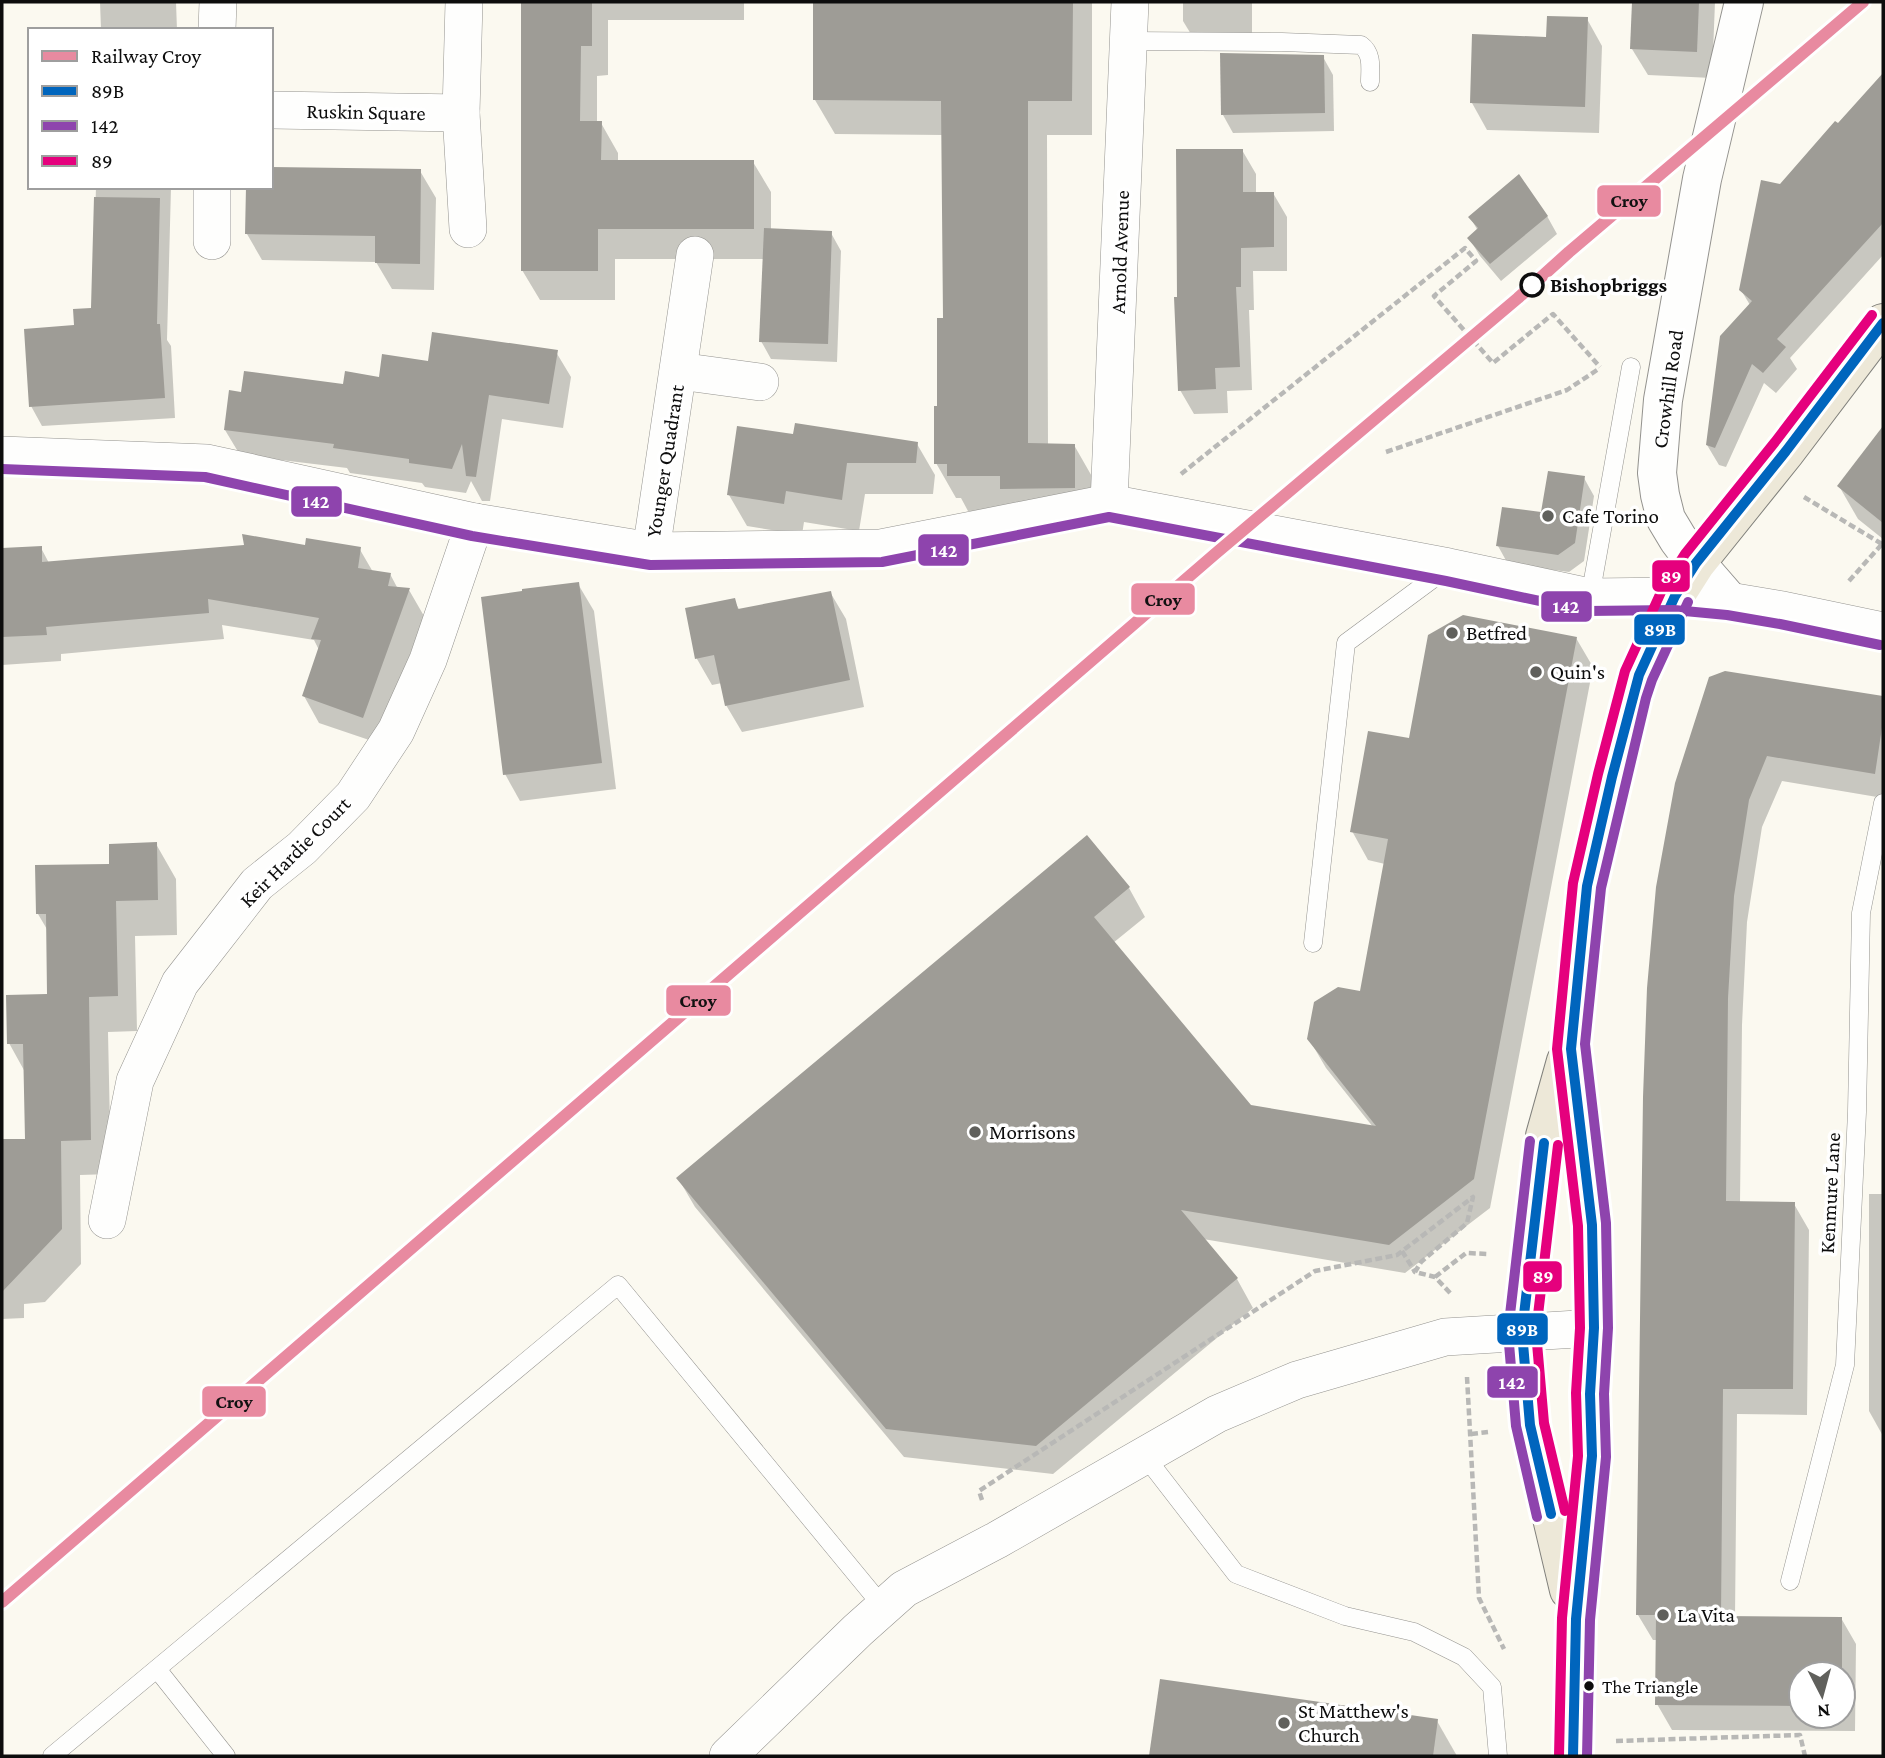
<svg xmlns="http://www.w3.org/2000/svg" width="1885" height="1758" font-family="'Crimson Pro',serif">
  <rect width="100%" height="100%" fill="#fbf9f0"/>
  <!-- shadow -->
  <g fill="#0003" fill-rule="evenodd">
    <path d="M 100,2 L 176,2 L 177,30 L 99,30 L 101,29 Z"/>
    <path d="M 523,2 L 744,2 L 744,20 L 608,20 L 608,75 L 597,76 L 597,123 L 601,123 L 618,153 L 618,162 L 753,162 L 771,192 L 771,230 L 831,233 L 841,251 L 837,362 L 771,359 L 761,341 L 764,259 L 615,259 L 615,300 L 540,300 L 522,270 Z"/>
    <path d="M 815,2 L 1092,2 L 1092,135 L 1047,135 L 1048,445 L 1074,445 L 1094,480 L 1094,523 L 1015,510 L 968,511 L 961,498 L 956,498 L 936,463 L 945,320 L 943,135 L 835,134 L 815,100 Z"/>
    <path d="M 1183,2 L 1252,2 L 1252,44 L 1197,44 L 1183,21 Z"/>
    <path d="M 1634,2 L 1715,2 L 1712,78 L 1648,75 L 1632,49 Z"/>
    <path d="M 1587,19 L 1602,46 L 1599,133 L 1487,130 L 1472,103 L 1548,39 Z"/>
    <path d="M 1323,57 L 1333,75 L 1334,131 L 1233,133 L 1223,115 Z"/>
    <path d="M 1874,86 L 1883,94 L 1883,255 L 1790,358 L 1797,369 L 1776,393 L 1764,383 L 1726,467 L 1719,465 L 1707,445 L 1750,305 L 1741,290 L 1780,186 Z"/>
    <path d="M 1242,150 L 1256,174 L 1256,194 L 1273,193 L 1287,217 L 1287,271 L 1253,271 L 1254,310 L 1249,310 L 1252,390 L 1227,391 L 1228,413 L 1194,414 L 1180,390 L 1178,299 Z"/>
    <path d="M 420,171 L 436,198 L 434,290 L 392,289 L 376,262 L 262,260 L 247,234 L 271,187 Z"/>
    <path d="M 96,187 L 171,187 L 167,340 L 171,346 L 175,418 L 42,426 L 31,406 L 76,327 L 92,309 Z"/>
    <path d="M 1547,216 L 1557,234 L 1501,281 L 1480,256 L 1469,238 L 1478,231 L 1470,217 Z"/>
    <path d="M 556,352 L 571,377 L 563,428 L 502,419 L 490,501 L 482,501 L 471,481 L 466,493 L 425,487 L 422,483 L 350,473 L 347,468 L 240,455 L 225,430 L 243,394 L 345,386 L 381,379 L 429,363 Z"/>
    <path d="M 1883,429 L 1883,539 L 1858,519 L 1839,486 Z"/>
    <path d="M 795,436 L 917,444 L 935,475 L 933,494 L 865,494 L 859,531 L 804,522 L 802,535 L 747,526 L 729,495 Z"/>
    <path d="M 1584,478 L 1594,496 L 1584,561 L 1569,572 L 1508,564 L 1498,546 L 1542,514 Z"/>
    <path d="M 307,547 L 359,548 L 373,572 L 390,574 L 398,589 L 409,590 L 424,616 L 378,743 L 319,723 L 304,696 L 319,650 L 314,640 L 222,625 L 224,639 L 61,654 L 61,661 L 2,665 L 2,550 L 41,548 L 49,563 Z"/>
    <path d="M 578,584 L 594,611 L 616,789 L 520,801 L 505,774 Z"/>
    <path d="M 830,592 L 846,619 L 864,707 L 742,732 L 726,705 L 722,683 L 712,685 L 697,659 L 687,609 L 734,600 L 740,611 Z"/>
    <path d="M 1576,638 L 1593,667 L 1490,1208 L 1405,1273 L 1203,1239 L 1237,1279 L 1253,1308 L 1053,1474 L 904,1457 L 695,1207 L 678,1178 L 1087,837 L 1129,888 L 1145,917 L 1113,943 L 1250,1107 L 1373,1127 L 1326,1068 L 1309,1039 L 1361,993 L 1385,864 L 1368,860 L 1352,831 L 1410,740 Z"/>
    <path d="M 1726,673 L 1883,698 L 1883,798 L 1782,781 L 1762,827 L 1747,922 L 1742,1025 L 1740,1203 L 1794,1204 L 1809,1230 L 1807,1415 L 1737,1414 L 1735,1618 L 1841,1618 L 1856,1644 L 1855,1731 L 1672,1730 L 1657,1704 L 1657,1640 L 1653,1640 L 1638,1615 ZM 1801,1674 L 1843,1674 L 1843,1716 L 1801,1716 Z"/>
    <path d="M 156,844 L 176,879 L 177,935 L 135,936 L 137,1031 L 108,1032 L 111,1174 L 80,1175 L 81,1264 L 45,1302 L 24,1304 L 24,1318 L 2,1319 L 2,1141 L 27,1140 L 25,1072 L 9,1043 L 49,996 L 48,931 L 38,914 L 111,866 Z"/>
    <path d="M 1869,1194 L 1883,1194 L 1883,1436 L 1869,1411 Z"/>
    <path d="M 1161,1681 L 1437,1721 L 1457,1756 L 1151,1756 Z"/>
  </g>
  <!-- building -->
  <g fill="#9e9c96">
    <path d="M 521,2 L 592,2 L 592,46 L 581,46 L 580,121 L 602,121 L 601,160 L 754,160 L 754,229 L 598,229 L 598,271 L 521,271 Z"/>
    <path d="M 813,2 L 1073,2 L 1072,101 L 1028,101 L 1028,443 L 1075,444 L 1075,488 L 1000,489 L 1000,476 L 947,476 L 947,464 L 934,464 L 934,406 L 937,406 L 937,318 L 943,318 L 941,101 L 813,100 Z"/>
    <path d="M 1632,2 L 1699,2 L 1697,52 L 1630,49 Z"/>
    <path d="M 1547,16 L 1588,17 L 1585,107 L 1470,103 L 1472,34 L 1546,37 Z"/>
    <path d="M 1220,53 L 1324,55 L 1325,113 L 1221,115 Z"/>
    <path d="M 1883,73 L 1883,223 L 1777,339 L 1786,347 L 1763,373 L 1752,364 L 1715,448 L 1706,445 L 1720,336 L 1752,301 L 1739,290 L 1761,180 L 1780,184 L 1835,121 L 1838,123 Z"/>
    <path d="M 1176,149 L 1243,149 L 1243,192 L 1274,192 L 1274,247 L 1241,248 L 1241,287 L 1236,287 L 1240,367 L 1215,368 L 1216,389 L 1178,391 L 1174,297 L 1177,297 Z"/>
    <path d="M 271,167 L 421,169 L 420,264 L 375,263 L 375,236 L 245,234 L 246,187 L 271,187 Z"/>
    <path d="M 1519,174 L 1548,216 L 1490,264 L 1467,238 L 1478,228 L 1468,217 Z"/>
    <path d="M 94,197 L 160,198 L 157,324 L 160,324 L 165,398 L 29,407 L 24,329 L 74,325 L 73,309 L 91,308 Z"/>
    <path d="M 764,228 L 832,231 L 828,344 L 759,342 Z"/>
    <path d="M 432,332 L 558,350 L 549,404 L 489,395 L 476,477 L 466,476 L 462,444 L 452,469 L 409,463 L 409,459 L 333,448 L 334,444 L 224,430 L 229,390 L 241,392 L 244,371 L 343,384 L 345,371 L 379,377 L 382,354 L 428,361 Z"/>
    <path d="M 795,423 L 918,442 L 916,463 L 847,463 L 842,500 L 786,491 L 784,504 L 727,495 L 737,426 L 793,434 Z"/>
    <path d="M 1883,426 L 1883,523 L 1837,486 Z"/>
    <path d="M 1548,471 L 1585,476 L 1575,543 L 1558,555 L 1496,546 L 1502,507 L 1541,512 Z"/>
    <path d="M 242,534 L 305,545 L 306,538 L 361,547 L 358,568 L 391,573 L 388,586 L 410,588 L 363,718 L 302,696 L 321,640 L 311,639 L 319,618 L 208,599 L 209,613 L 46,627 L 47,635 L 2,637 L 2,548 L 42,546 L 42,562 L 244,545 Z"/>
    <path d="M 579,582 L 602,763 L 503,775 L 481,597 L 522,591 L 522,589 Z"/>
    <path d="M 831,591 L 850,680 L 725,706 L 714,655 L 695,659 L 685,608 L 735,598 L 738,609 Z"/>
    <path d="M 1463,615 L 1577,637 L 1474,1179 L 1389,1245 L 1181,1210 L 1238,1278 L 1036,1446 L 886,1429 L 676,1178 L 1087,835 L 1130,887 L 1094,917 L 1251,1105 L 1376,1126 L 1307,1039 L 1314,1002 L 1338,987 L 1360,991 L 1388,839 L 1350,832 L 1368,731 L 1409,738 L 1428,635 Z"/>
    <path d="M 1725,671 L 1883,696 L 1883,721 L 1875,774 L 1767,756 L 1749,800 L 1734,896 L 1728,998 L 1726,1201 L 1795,1202 L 1793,1389 L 1723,1389 L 1721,1616 L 1842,1617 L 1842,1674 L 1801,1674 L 1801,1706 L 1655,1705 L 1656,1615 L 1636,1615 L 1643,1097 L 1647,988 L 1656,887 L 1675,783 L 1709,677 Z"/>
    <path d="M 157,842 L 158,900 L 116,901 L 118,996 L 89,997 L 91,1140 L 61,1141 L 62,1229 L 2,1292 L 2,1139 L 25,1139 L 23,1044 L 7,1044 L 6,995 L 47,994 L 46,914 L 36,914 L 35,865 L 109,864 L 109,844 Z"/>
    <path d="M 1160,1679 L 1438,1719 L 1433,1756 L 1149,1756 Z"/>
  </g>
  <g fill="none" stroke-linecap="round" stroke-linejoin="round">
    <!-- service casing -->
    <g stroke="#94938f" stroke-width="19">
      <g id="service">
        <path d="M 1129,41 L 1282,42 L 1361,45 C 1373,54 1370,68 1370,82"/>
        <path d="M 1590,597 L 1631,367"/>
        <path d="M 1313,943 L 1346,643 L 1446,569"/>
        <path d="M 1144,1455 L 1236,1574 L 1345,1616 L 1414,1632 L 1464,1657 L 1492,1687 L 1498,1756"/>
        <path d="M 1790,1581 L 1845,1365 L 1857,1112 L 1861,913 L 1883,803"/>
        <path d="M 157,1669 L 226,1756"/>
        <path d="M 52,1756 L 618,1285 L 884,1608"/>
      </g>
    </g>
    <!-- minor casing -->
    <g stroke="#94938f" stroke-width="38">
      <g id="minor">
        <path d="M 464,2 L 461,113 L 468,229"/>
        <path d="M 217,30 L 218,2"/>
        <path d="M 271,110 L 461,113"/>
        <path d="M 212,241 L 212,187"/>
        <path d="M 679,371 L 760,382"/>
        <path d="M 2,455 L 207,463 L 475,522 L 651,551 L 881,548 L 1109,503 L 1449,567 L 1590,597 L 1675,596 L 1729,601 L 1783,610 L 1883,631"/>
        <path d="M 1109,503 L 1130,2"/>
        <path d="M 651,551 L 695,255"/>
        <path d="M 107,1220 L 135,1081 L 180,983 L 257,884 L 302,848 L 353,796 L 396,731 L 428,660 L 475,522"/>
        <path d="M 728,1756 L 858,1630 L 904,1589 L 997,1540 L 1217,1414 L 1297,1380 L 1445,1337 L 1594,1328"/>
      </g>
    </g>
    <!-- tertiary casing -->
    <g stroke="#94938f" stroke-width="40">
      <path id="tertiary" d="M 1729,601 L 1696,563 L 1678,539 L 1666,519 L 1660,495 L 1657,473 L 1663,400 L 1702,179 L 1744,2"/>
    </g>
    <!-- primary casing -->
    <g stroke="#81817c" stroke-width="40">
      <g id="primary">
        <path d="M 1566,1061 L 1545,1136 L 1522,1332 L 1530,1425 L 1569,1590"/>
        <path d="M 1573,1756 L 1576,1619 L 1592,1456 L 1590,1394 L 1594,1328 L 1592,1225 L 1571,1049 L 1580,945 L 1587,886 L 1612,777 L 1639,675 L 1675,596 L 1696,563 L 1786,451 L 1883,323"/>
      </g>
    </g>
    <!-- path -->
    <g stroke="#b8b8b6" stroke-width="4.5" stroke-dasharray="7 3.5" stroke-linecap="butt">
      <path d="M 1386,452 L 1567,390 L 1597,370"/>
      <path d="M 1181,474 L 1465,248 L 1476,261 L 1434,296 L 1493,363 L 1553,314 L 1600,367"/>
      <path d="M 1804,497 L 1882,544 L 1883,542"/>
      <path d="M 1849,581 L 1882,544 L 1883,545"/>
      <path d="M 1402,1251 L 1415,1272"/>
      <path d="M 1435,1277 L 1466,1253 L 1489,1254"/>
      <path d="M 1467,1377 L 1479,1598 L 1504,1649"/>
      <path d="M 1471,1434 L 1488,1432"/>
      <path d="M 982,1500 L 979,1491 L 1315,1271 L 1397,1255 L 1473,1197 L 1467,1223 L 1421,1262 L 1415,1272 L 1435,1277 L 1452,1295"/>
      <path d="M 1616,1741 L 1800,1735 L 1805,1756"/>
    </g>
    <!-- service -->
    <use href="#service" stroke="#fefefd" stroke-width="18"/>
    <!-- minor -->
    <use href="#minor" stroke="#fefefd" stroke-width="37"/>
    <!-- tertiary -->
    <use href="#tertiary" stroke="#fefefd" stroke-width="38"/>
    <!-- primary -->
    <use href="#primary" stroke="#ede8d8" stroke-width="38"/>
    <!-- bus-1 casing -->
    <g stroke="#fff" stroke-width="16">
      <g id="bus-1">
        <path d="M 1544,1143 L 1522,1332 L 1530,1425 L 1551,1514"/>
        <path d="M 1573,1756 L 1576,1619 L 1592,1456 L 1590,1394 L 1594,1328 L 1592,1225 L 1571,1049 L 1587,886 L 1612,777 L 1639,675 L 1675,596 L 1696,563 L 1786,451 L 1883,323"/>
      </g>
    </g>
    <!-- bus-2 casing -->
    <g stroke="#fff" stroke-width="16">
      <g id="bus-2">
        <path d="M 2,469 L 205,477 L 472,536 L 650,565 L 882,562 L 1109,517 L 1446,581 L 1587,611 L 1674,610 L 1727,615 L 1780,624 L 1880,645"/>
        <path d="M 1530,1141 L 1508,1332 L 1516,1426 L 1537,1517"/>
        <path d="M 1587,1756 L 1590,1620 L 1606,1457 L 1604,1394 L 1608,1328 L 1606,1223 L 1585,1044 L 1601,888 L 1646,698 L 1652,680 L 1688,602"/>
      </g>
    </g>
    <!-- bus-3 casing -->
    <g stroke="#fff" stroke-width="16">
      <g id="bus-3">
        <path d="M 1558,1145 L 1536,1332 L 1544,1423 L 1565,1511"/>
        <path d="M 1559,1756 L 1562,1618 L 1578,1456 L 1576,1393 L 1580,1328 L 1578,1226 L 1557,1049 L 1573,883 L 1598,774 L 1625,671 L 1662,590 L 1685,554 L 1775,442 L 1872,315"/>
      </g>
    </g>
    <!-- bus-1 -->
    <use href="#bus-1" stroke="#0065bd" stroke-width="10"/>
    <!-- bus-2 -->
    <use href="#bus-2" stroke="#8e44ad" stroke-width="10"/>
    <!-- bus-3 -->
    <use href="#bus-3" stroke="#e5007d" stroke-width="10"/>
    <!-- rail-1 casing -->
    <g stroke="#fff" stroke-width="18">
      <path id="rail-1" d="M 2,1602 L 1215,554 L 1518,298 L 1569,252 L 1863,2"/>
    </g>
    <!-- rail-1 -->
    <use href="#rail-1" stroke="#e88aa0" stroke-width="12"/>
  </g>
  <!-- markers -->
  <circle fill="#fff" stroke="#0d0d0d" stroke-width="3.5" cx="1532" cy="285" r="11"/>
  <g fill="#60605c" stroke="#fff" stroke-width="2.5">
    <circle cx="1548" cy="516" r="7"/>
    <circle cx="1452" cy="633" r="7"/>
    <circle cx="1536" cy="672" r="7"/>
    <circle cx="975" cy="1132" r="7"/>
    <circle cx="1663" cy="1615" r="7"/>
    <circle cx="1284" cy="1723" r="7"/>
  </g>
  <circle fill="#0d0d0d" stroke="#fff" stroke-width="2.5" cx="1589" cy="1686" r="6"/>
  <g text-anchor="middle" stroke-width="7" stroke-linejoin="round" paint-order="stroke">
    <!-- bus labels -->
    <g font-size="19" fill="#0d0d0d" stroke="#fff" text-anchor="start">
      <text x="1602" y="1693">The Triangle</text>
    </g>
    <!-- street labels -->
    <g font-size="21" fill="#0d0d0d" stroke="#fff">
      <text transform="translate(366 112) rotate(1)" y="7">Ruskin Square</text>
      <text transform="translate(1120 252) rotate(-88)" y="7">Arnold Avenue</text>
      <text transform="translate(1668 389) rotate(-82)" y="7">Crowhill Road</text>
      <text transform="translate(665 461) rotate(-81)" y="7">Younger Quadrant</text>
      <text transform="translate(295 852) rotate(-45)" y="7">Keir Hardie Court</text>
      <text transform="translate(1830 1193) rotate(-87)" y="7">Kenmure Lane</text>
    </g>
    <!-- stop labels -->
    <g font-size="21" font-weight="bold" fill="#0d0d0d" stroke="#fff" text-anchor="start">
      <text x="1550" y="292">Bishopbriggs</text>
    </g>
    <!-- poi labels -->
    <g font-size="21" fill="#0d0d0d" stroke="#fff" text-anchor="start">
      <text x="1562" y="523">Cafe Torino</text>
      <text x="1466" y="640">Betfred</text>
      <text x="1550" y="679">Quin's</text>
      <text x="989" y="1139">Morrisons</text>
      <text x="1677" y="1622">La Vita</text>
      <text x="1298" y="1718">St Matthew's<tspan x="1298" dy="24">Church</tspan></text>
    </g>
  </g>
  <g stroke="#fff" stroke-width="2.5">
    <rect x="1596" y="184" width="66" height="34" rx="7" fill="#e88aa0"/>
    <rect x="290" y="485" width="53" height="33" rx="7" fill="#8e44ad"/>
    <rect x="917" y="533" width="53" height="34" rx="7" fill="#8e44ad"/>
    <rect x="1651" y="559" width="40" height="34" rx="7" fill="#e5007d"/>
    <rect x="1130" y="582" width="66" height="34" rx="7" fill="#e88aa0"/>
    <rect x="1540" y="590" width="53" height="33" rx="7" fill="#8e44ad"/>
    <rect x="1633" y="613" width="53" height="33" rx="7" fill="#0065bd"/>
    <rect x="665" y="984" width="67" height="33" rx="7" fill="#e88aa0"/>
    <rect x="1522" y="1260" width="41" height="33" rx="7" fill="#e5007d"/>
    <rect x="1496" y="1312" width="53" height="34" rx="7" fill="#0065bd"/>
    <rect x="1486" y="1365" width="53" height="34" rx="7" fill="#8e44ad"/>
    <rect x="201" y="1385" width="66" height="33" rx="7" fill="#e88aa0"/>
  </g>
  <g font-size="19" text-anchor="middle" font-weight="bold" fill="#fff">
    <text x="316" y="508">142</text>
    <text x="944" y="557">142</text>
    <text x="1671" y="583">89</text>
    <text x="1566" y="613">142</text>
    <text x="1660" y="636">89B</text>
    <text x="1543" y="1283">89</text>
    <text x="1522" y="1336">89B</text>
    <text x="1512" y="1389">142</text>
  </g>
  <g font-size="19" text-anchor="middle" font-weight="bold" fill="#111">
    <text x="1629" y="207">Croy</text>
    <text x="1163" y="606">Croy</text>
    <text x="698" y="1007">Croy</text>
    <text x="234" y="1408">Croy</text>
  </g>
  <!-- border -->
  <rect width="1885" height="1758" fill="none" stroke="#0d0d0d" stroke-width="7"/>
  <!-- legend -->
  <rect x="28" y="28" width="245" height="161" fill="#ffffff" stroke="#9e9e9e" stroke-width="2"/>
  <rect x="42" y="51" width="35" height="10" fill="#e88aa0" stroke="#9e9e9e" stroke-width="2"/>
  <text x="91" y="63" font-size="21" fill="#0d0d0d">Railway Croy</text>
  <rect x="42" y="86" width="35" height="10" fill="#0065bd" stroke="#9e9e9e" stroke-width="2"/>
  <text x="91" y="98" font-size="21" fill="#0d0d0d">89B</text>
  <rect x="42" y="121" width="35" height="10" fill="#8e44ad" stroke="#9e9e9e" stroke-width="2"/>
  <text x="91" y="133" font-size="21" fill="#0d0d0d">142</text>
  <rect x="42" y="156" width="35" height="10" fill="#e5007d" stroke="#9e9e9e" stroke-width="2"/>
  <text x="91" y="168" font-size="21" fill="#0d0d0d">89</text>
  <!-- north arrow -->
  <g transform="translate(1822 1695) rotate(174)"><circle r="33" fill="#ffffff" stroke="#9e9e9e" stroke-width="2"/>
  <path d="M0-5L12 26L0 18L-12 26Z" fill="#60605c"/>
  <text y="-10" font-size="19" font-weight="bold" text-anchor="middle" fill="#0d0d0d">N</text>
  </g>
</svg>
